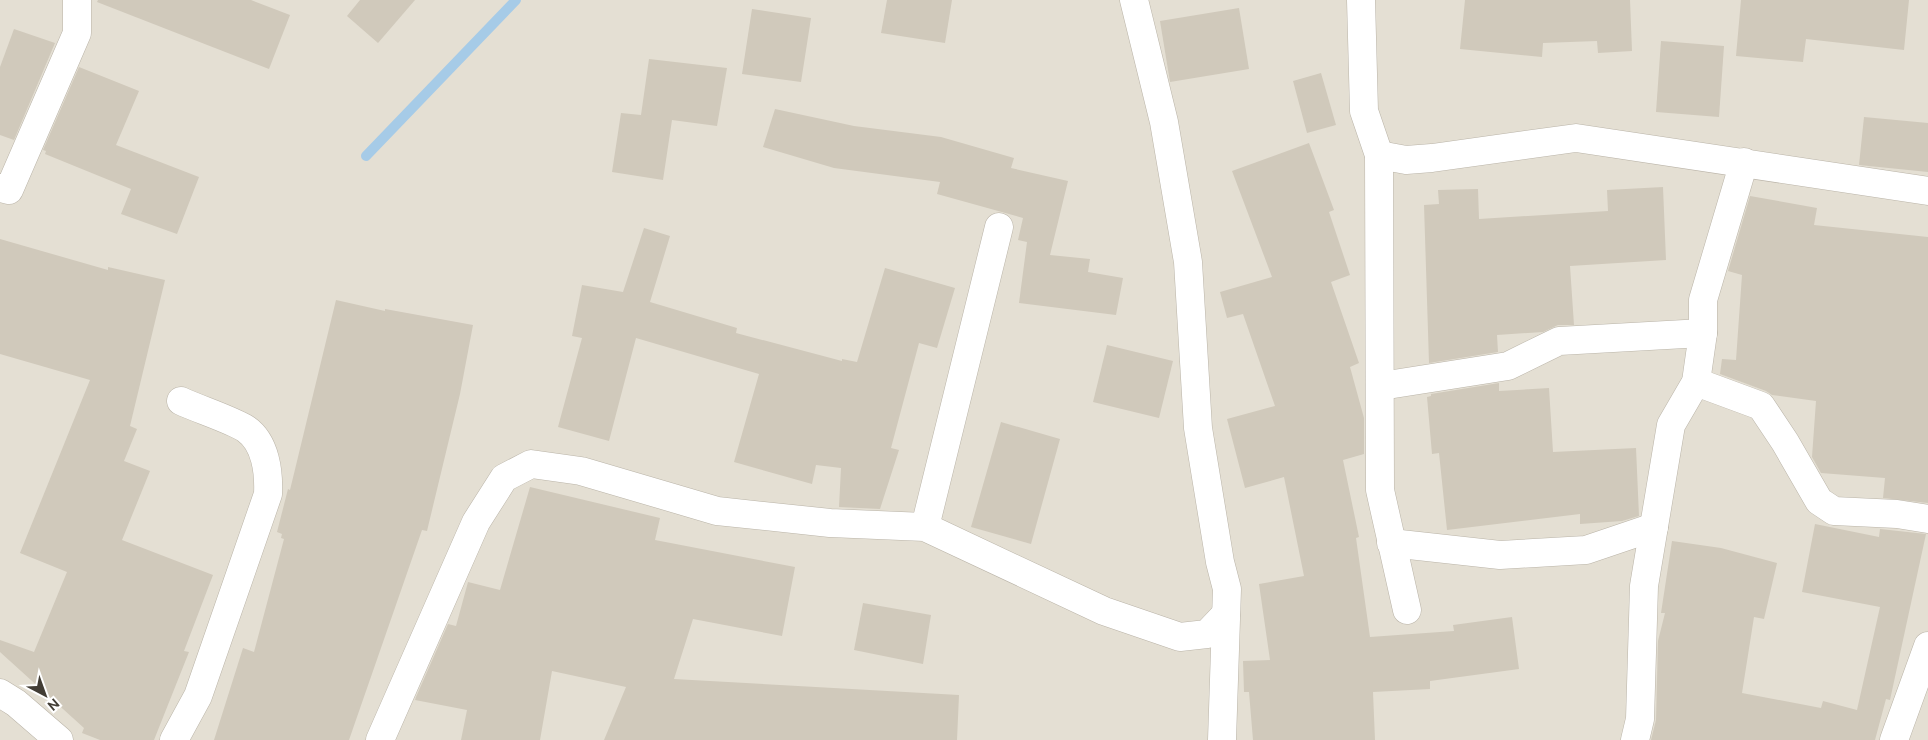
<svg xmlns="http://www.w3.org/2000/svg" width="1928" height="740" font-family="Ubuntu,sans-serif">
  <rect width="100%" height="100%" fill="#f0ede5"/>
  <!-- residential -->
  <rect fill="#e4dfd3" x="0" y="0" width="1928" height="740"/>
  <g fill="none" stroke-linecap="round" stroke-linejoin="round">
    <!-- stream -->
    <path stroke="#a6cbe7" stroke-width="10" d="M 366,156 L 516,0"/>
  </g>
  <!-- building -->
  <g fill="#d0c9bb">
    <path d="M 98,0 L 251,0 L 290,15 L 269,69 L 97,2 Z"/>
    <path d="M 360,0 L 415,0 L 378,43 L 347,16 Z"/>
    <path d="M 887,0 L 952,0 L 945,43 L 881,33 Z"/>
    <path d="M 1465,0 L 1630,0 L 1632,51 L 1598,53 L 1597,41 L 1543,43 L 1542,57 L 1460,49 Z"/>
    <path d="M 1741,0 L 1909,0 L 1904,50 L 1806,39 L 1803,62 L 1736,56 Z"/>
    <path d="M 1239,8 L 1249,69 L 1170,82 L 1160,21 Z"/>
    <path d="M 752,9 L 811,18 L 801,82 L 742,74 Z"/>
    <path d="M 14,29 L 55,43 L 14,140 L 0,135 L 0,67 Z"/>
    <path d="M 1661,41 L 1724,46 L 1719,117 L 1656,112 Z"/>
    <path d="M 649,59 L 727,68 L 717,126 L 672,120 L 663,180 L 612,172 L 621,113 L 641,115 Z"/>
    <path d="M 79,67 L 139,91 L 116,145 L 199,177 L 177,234 L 121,214 L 131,189 L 45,154 L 46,151 L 43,150 Z"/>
    <path d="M 1321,73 L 1336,125 L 1307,133 L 1293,81 Z"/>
    <path d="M 775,109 L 854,126 L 941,137 L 1014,158 L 1011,168 L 1068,181 L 1050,255 L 1090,259 L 1088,272 L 1123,278 L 1116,315 L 1019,303 L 1027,242 L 1018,240 L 1023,218 L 937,194 L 940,182 L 834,168 L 763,147 Z"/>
    <path d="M 1864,117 L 1928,123 L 1928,172 L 1859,165 Z"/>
    <path d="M 1309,143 L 1334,210 L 1329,212 L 1350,275 L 1331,282 L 1359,363 L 1350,367 L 1364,418 L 1364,454 L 1343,460 L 1359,537 L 1356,538 L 1370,637 L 1454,631 L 1453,625 L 1512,617 L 1519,669 L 1430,681 L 1430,689 L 1373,692 L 1375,740 L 1253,740 L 1249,692 L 1244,692 L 1243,661 L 1270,660 L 1259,584 L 1304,576 L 1284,477 L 1245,488 L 1227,419 L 1275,406 L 1243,314 L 1227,318 L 1220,292 L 1272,277 L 1232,171 Z"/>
    <path d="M 1663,187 L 1666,260 L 1570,266 L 1574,325 L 1558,325 L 1543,332 L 1497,335 L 1498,352 L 1429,363 L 1424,205 L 1439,204 L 1438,190 L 1478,189 L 1479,219 L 1608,211 L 1607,190 Z"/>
    <path d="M 1750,196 L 1817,208 L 1814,225 L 1928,237 L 1928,503 L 1883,498 L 1885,478 L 1821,473 L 1812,457 L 1816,401 L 1772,395 L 1766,391 L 1720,374 L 1722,359 L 1736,360 L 1742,275 L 1728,271 Z"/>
    <path d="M 644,228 L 670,236 L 650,302 L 737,328 L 736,333 L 842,361 L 842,359 L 857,362 L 885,268 L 955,288 L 937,348 L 919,343 L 891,448 L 899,450 L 880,509 L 839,507 L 841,468 L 816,465 L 812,484 L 734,462 L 759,374 L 636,338 L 609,441 L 558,427 L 582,338 L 572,336 L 582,285 L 623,292 Z"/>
    <path d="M 0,239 L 108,270 L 108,267 L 165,280 L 130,426 L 137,429 L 124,461 L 150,471 L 122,540 L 213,575 L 184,651 L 189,652 L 154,740 L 100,740 L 82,733 L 84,728 L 0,652 L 0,640 L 34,652 L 67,572 L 20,553 L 90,380 L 0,354 Z"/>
    <path d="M 336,300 L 385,311 L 385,309 L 473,325 L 460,394 L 427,531 L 422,530 L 349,740 L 214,740 L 243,648 L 254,652 L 284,539 L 281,538 L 282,534 L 277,532 L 288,489 L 290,490 Z"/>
    <path d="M 1107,345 L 1173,361 L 1159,418 L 1093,402 Z"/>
    <path d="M 1499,383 L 1499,391 L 1549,388 L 1553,452 L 1636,448 L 1639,516 L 1622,521 L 1580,524 L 1580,514 L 1447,530 L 1439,453 L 1432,454 L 1427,397 L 1431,396 L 1431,394 Z"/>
    <path d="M 1001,422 L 1060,439 L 1031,544 L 971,527 Z"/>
    <path d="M 530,487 L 660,518 L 655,540 L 795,567 L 782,636 L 693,619 L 674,679 L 959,695 L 957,740 L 604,740 L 626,687 L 552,671 L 540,740 L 461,740 L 467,710 L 415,700 L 416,697 L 448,624 L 456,626 L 468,582 L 500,590 Z"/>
    <path d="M 1815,524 L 1879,537 L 1880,529 L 1926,534 L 1890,700 L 1886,699 L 1875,740 L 1651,740 L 1656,720 L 1658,641 L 1665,613 L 1661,613 L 1672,541 L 1721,548 L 1777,563 L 1764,619 L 1754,617 L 1742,693 L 1821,708 L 1823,701 L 1857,710 L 1880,607 L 1802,592 Z"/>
    <path d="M 863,603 L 931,615 L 923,664 L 854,650 Z"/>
  </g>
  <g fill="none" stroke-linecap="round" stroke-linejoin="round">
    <!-- minor casing -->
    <g stroke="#bab4a8" stroke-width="29">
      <g id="minor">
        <path d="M 1134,0 L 1164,122 L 1188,262 L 1198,428 L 1220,562 L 1227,589 L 1222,740"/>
        <path d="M 1361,0 L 1364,111 L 1379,155 L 1380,490 L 1407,610"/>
        <path d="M 1379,155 L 1406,160 L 1432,158 L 1576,138 L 1928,191"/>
        <path d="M 0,188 L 9,190 L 77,33 L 77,0"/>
        <path d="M 1696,382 L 1761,406 L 1785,442 L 1819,501 L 1834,511 L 1897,514 L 1928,519"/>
        <path d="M 1381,386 L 1508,366 L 1559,341 L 1703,333"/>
        <path d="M 925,527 L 999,227"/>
        <path d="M 1391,543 L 1500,555 L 1586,550 L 1654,527"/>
        <path d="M 0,693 L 16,703 L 59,740"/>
        <path d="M 174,740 L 198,696 L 268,494 C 269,473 266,443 246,429 C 232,420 198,409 181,401"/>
        <path d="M 380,740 L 476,522 L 504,478 L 531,464 L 581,471 L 717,511 L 830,523 L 925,527 L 1104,611 L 1180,637 L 1207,634 L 1226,614"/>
        <path d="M 1635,740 L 1640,719 L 1644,586 L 1671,425 L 1696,382 L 1703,333 L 1703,300 L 1744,162"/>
        <path d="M 1894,740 L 1928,646"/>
      </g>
    </g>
    <!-- minor -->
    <use href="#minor" stroke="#fff" stroke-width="28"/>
  </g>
  <!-- north arrow -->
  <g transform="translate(45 695) rotate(139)" stroke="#ffffff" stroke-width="4" paint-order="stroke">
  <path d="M0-4L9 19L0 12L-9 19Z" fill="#423d35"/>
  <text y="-8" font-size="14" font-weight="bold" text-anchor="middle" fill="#423d35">N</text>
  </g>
</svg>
